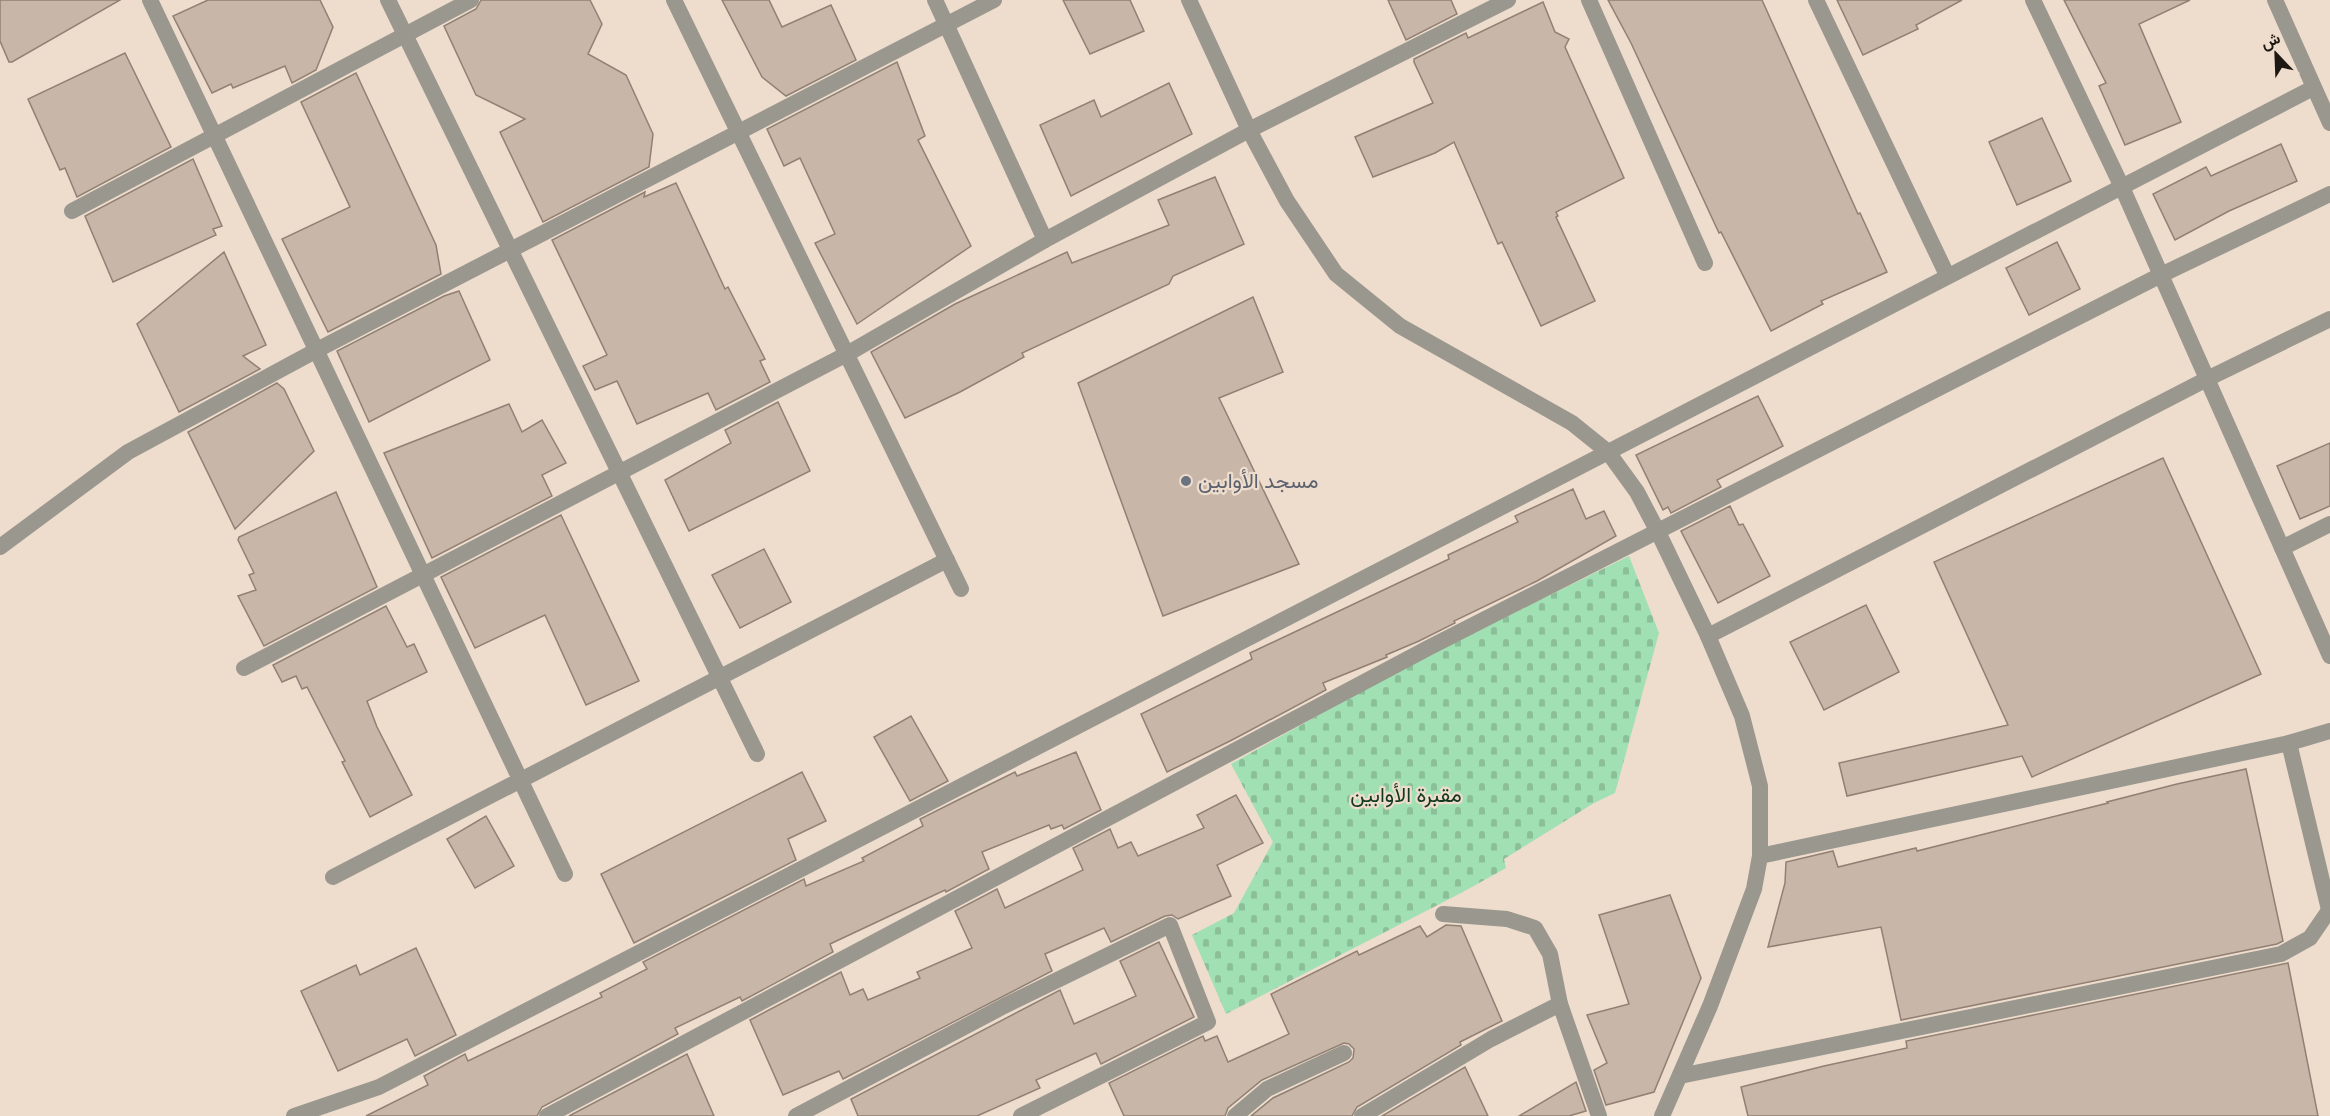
<svg xmlns="http://www.w3.org/2000/svg" width="2330" height="1116" font-family="'Varela Round',Vazirmatn,sans-serif">
  <defs>
    <pattern id="cemetery-stones" width="16" height="16" patternUnits="userSpaceOnUse" patternTransform="scale(1.5)"><rect width="16" height="16" fill="#a1e0b2"/><path d="M2 7V4a2 2 0 0 1 4 0v3zM10 15v-3a2 2 0 0 1 4 0v3z" fill="#8abf98"/></pattern>
  </defs>
  <rect width="100%" height="100%" fill="#eedccd"/>
  <!-- cemetery -->
  <path fill="url(#cemetery-stones)" d="M 1629,556 L 1659,633 L 1615,793 L 1594,803 L 1504,859 L 1506,868 L 1461,893 L 1226,1014 L 1192,935 L 1234,913 L 1273,842 L 1231,764 L 1405,667 Z"/>
  <!-- building -->
  <g fill="#c8b6a8" stroke="#918073" stroke-width="1.5">
    <path d="M 0,0 L 120,0 L 12,62 L 9,62 L 0,41 Z"/>
    <path d="M 208,0 L 320,0 L 333,27 L 316,70 L 292,83 L 285,66 L 233,88 L 231,84 L 212,93 L 173,16 Z"/>
    <path d="M 481,0 L 590,0 L 602,24 L 588,54 L 626,75 L 653,134 L 649,167 L 543,222 L 500,132 L 525,119 L 476,95 L 444,26 L 476,9 Z"/>
    <path d="M 722,0 L 769,0 L 782,27 L 831,5 L 856,60 L 786,96 L 762,77 Z"/>
    <path d="M 1063,0 L 1130,0 L 1144,31 L 1090,54 Z"/>
    <path d="M 1388,0 L 1451,0 L 1457,14 L 1406,40 Z"/>
    <path d="M 1608,0 L 1762,0 L 1858,214 L 1860,213 L 1887,272 L 1821,301 L 1823,304 L 1771,331 L 1721,232 L 1719,233 L 1631,43 Z"/>
    <path d="M 1837,0 L 1962,0 L 1916,25 L 1918,29 L 1863,55 Z"/>
    <path d="M 2064,0 L 2190,0 L 2139,24 L 2181,122 L 2125,145 L 2099,86 L 2106,83 Z"/>
    <path d="M 1543,2 L 1555,32 L 1569,39 L 1565,47 L 1624,178 L 1556,212 L 1558,216 L 1556,217 L 1595,301 L 1541,326 L 1502,242 L 1498,244 L 1454,142 L 1435,153 L 1373,177 L 1355,137 L 1433,103 L 1414,62 L 1414,59 L 1466,33 L 1468,38 Z"/>
    <path d="M 125,53 L 171,147 L 77,197 L 65,168 L 60,170 L 28,99 Z"/>
    <path d="M 897,62 L 925,136 L 918,140 L 971,246 L 857,324 L 815,243 L 835,234 L 800,158 L 784,166 L 767,129 Z"/>
    <path d="M 356,73 L 436,245 L 441,274 L 328,332 L 282,239 L 350,207 L 301,102 Z"/>
    <path d="M 1169,83 L 1192,134 L 1071,196 L 1040,125 L 1094,100 L 1101,117 Z"/>
    <path d="M 2042,118 L 2071,181 L 2017,205 L 1989,142 Z"/>
    <path d="M 2281,144 L 2297,181 L 2229,211 L 2175,240 L 2153,194 L 2206,167 L 2211,176 Z"/>
    <path d="M 193,159 L 222,226 L 213,229 L 216,235 L 113,282 L 85,216 Z"/>
    <path d="M 1215,177 L 1244,244 L 1173,276 L 1169,284 L 1022,353 L 1024,357 L 960,392 L 905,418 L 871,352 L 955,304 L 1067,252 L 1072,263 L 1169,225 L 1158,200 Z"/>
    <path d="M 676,183 L 725,289 L 728,287 L 765,359 L 760,361 L 770,382 L 716,410 L 708,393 L 637,424 L 617,381 L 595,390 L 583,366 L 607,355 L 552,240 L 645,192 L 644,197 Z"/>
    <path d="M 2057,242 L 2080,289 L 2029,315 L 2006,268 Z"/>
    <path d="M 224,252 L 266,345 L 243,356 L 260,369 L 179,412 L 137,324 Z"/>
    <path d="M 459,291 L 490,360 L 369,422 L 337,351 L 444,296 Z"/>
    <path d="M 1253,297 L 1283,372 L 1219,398 L 1299,564 L 1163,616 L 1078,383 Z"/>
    <path d="M 277,383 L 284,389 L 314,451 L 235,529 L 188,432 Z"/>
    <path d="M 1758,396 L 1783,446 L 1717,480 L 1721,487 L 1671,513 L 1668,507 L 1663,510 L 1636,455 Z"/>
    <path d="M 778,402 L 810,471 L 689,531 L 665,480 L 731,443 L 725,430 Z"/>
    <path d="M 509,404 L 522,432 L 542,420 L 566,463 L 542,475 L 552,496 L 432,558 L 384,453 Z"/>
    <path d="M 2330,443 L 2330,506 L 2300,519 L 2277,466 Z"/>
    <path d="M 2163,458 L 2261,674 L 2032,777 L 2022,756 L 1847,796 L 1839,763 L 2008,725 L 1934,562 Z"/>
    <path d="M 1573,489 L 1586,519 L 1604,511 L 1616,536 L 1537,581 L 1454,621 L 1455,623 L 1419,641 L 1386,655 L 1387,657 L 1323,683 L 1326,690 L 1232,740 L 1167,772 L 1141,714 L 1252,659 L 1250,653 L 1449,559 L 1448,555 L 1518,522 L 1515,516 Z"/>
    <path d="M 336,492 L 377,587 L 264,646 L 238,596 L 256,590 L 249,575 L 254,573 L 238,540 L 239,537 Z"/>
    <path d="M 1730,506 L 1739,525 L 1743,524 L 1770,576 L 1718,603 L 1681,531 Z"/>
    <path d="M 561,515 L 639,681 L 586,705 L 545,615 L 475,648 L 441,577 Z"/>
    <path d="M 764,549 L 791,602 L 740,628 L 712,575 Z"/>
    <path d="M 1866,605 L 1899,672 L 1824,710 L 1790,642 Z"/>
    <path d="M 386,606 L 407,647 L 414,644 L 427,672 L 367,701 L 377,727 L 412,795 L 370,817 L 342,762 L 345,761 L 307,687 L 302,689 L 296,676 L 282,682 L 273,665 Z"/>
    <path d="M 911,716 L 948,781 L 910,801 L 874,737 Z"/>
    <path d="M 1076,752 L 1101,810 L 1064,829 L 1062,825 L 1051,829 L 1049,825 L 982,852 L 989,869 L 946,892 L 945,890 L 830,944 L 833,952 L 742,1001 L 740,997 L 675,1028 L 678,1034 L 542,1107 L 537,1116 L 366,1116 L 428,1085 L 424,1076 L 465,1054 L 468,1061 L 602,997 L 600,993 L 647,969 L 643,962 L 804,879 L 806,886 L 864,861 L 862,858 L 923,826 L 920,819 L 958,800 L 1015,772 L 1017,776 Z"/>
    <path d="M 2246,769 L 2283,941 L 2277,944 L 1901,1020 L 1881,927 L 1768,947 L 1785,883 L 1786,862 L 1833,851 L 1838,867 L 1916,848 L 1917,851 L 2108,803 L 2107,802 L 2177,784 Z"/>
    <path d="M 802,772 L 826,821 L 788,839 L 796,860 L 634,943 L 601,874 Z"/>
    <path d="M 1236,795 L 1263,843 L 1217,865 L 1231,896 L 1178,919 L 1172,915 L 1165,916 L 1111,942 L 1104,928 L 1045,954 L 1052,971 L 843,1079 L 839,1071 L 783,1095 L 750,1020 L 841,972 L 850,995 L 863,989 L 868,1000 L 920,978 L 917,972 L 972,948 L 955,911 L 997,889 L 1005,908 L 1083,870 L 1073,848 L 1110,829 L 1118,848 L 1131,842 L 1138,856 L 1204,828 L 1197,815 Z"/>
    <path d="M 486,816 L 514,866 L 475,888 L 447,839 Z"/>
    <path d="M 1670,895 L 1701,978 L 1654,1092 L 1606,1105 L 1594,1070 L 1607,1063 L 1587,1015 L 1629,1004 L 1599,915 Z"/>
    <path d="M 1446,925 L 1461,926 L 1502,1021 L 1460,1042 L 1461,1045 L 1357,1107 L 1352,1116 L 1251,1116 L 1273,1098 L 1349,1062 L 1353,1058 L 1354,1049 L 1349,1044 L 1344,1043 L 1262,1080 L 1228,1108 L 1225,1116 L 1124,1116 L 1109,1083 L 1203,1036 L 1205,1041 L 1217,1036 L 1228,1062 L 1289,1034 L 1271,994 L 1357,951 L 1359,955 L 1420,926 L 1427,937 Z"/>
    <path d="M 1159,942 L 1194,1017 L 1101,1064 L 1096,1053 L 1036,1080 L 1040,1088 L 977,1116 L 858,1116 L 851,1099 L 1060,990 L 1074,1024 L 1136,996 L 1120,961 Z"/>
    <path d="M 416,948 L 456,1035 L 415,1056 L 407,1039 L 338,1071 L 301,991 L 356,965 L 360,975 Z"/>
    <path d="M 2288,963 L 2318,1116 L 1748,1116 L 1741,1087 L 1824,1066 L 1907,1048 L 1906,1041 Z"/>
    <path d="M 687,1054 L 714,1116 L 569,1116 Z"/>
    <path d="M 1465,1067 L 1488,1116 L 1382,1116 Z"/>
    <path d="M 1576,1082 L 1586,1111 L 1569,1116 L 1519,1116 Z"/>
  </g>
  <g fill="none" stroke-linecap="round" stroke-linejoin="round">
    <!-- minor -->
    <g stroke="#99978e" stroke-width="16">
      <path d="M 150,0 L 565,874"/>
      <path d="M 388,0 L 757,754"/>
      <path d="M 674,0 L 961,589"/>
      <path d="M 935,0 L 1045,240"/>
      <path d="M 1589,0 L 1705,263"/>
      <path d="M 1816,0 L 1947,275"/>
      <path d="M 2033,0 L 2121,185 L 2330,656"/>
      <path d="M 2275,0 L 2330,123"/>
      <path d="M 72,211 L 471,0"/>
      <path d="M 0,547 L 128,452 L 317,350 L 994,0"/>
      <path d="M 2282,548 L 2330,524"/>
      <path d="M 1708,636 L 2207,379 L 2330,319"/>
      <path d="M 244,668 L 847,354 L 1045,240 L 1249,130 L 1508,0"/>
      <path d="M 2289,743 L 2330,914"/>
      <path d="M 1760,856 L 2289,743 L 2330,731"/>
      <path d="M 333,877 L 947,560"/>
      <path d="M 1443,914 L 1507,919 L 1535,928 L 1550,954 L 1560,1004 L 1599,1116"/>
      <path d="M 1680,1076 L 2281,954 L 2310,938 L 2330,909"/>
      <path d="M 294,1116 L 379,1087 L 2313,88"/>
      <path d="M 547,1116 L 1430,647 L 2161,275 L 2330,194"/>
      <path d="M 796,1116 L 1004,1006 L 1170,925 L 1208,1022 L 1021,1116"/>
      <path d="M 1235,1116 L 1267,1089 L 1344,1053"/>
      <path d="M 1362,1116 L 1491,1039 L 1560,1004"/>
    </g>
    <!-- tertiary -->
    <path stroke="#99978e" stroke-width="16" d="M 1189,0 L 1249,130 L 1287,201 L 1336,274 L 1400,326 L 1572,423 L 1608,452 L 1637,492 L 1658,532 L 1708,636 L 1742,716 L 1760,786 L 1760,856 L 1754,889 L 1710,1006 L 1662,1116"/>
  </g>
  <!-- markers -->
  <circle fill="#6b7280" stroke="#eedccd" stroke-width="2" cx="1186" cy="481" r="6"/>
  <g text-anchor="middle" stroke-width="4.5" stroke-linejoin="round" paint-order="stroke">
    <!-- worship labels -->
    <g font-size="21" fill="#5b616d" stroke="#eedccd" text-anchor="start">
      <text x="1198" y="488">مسجد الأوابين</text>
    </g>
    <!-- park labels -->
    <g font-size="21" fill="#123920" stroke="#eedccd">
      <text x="1406" y="802">مقبرة الأوابين</text>
    </g>
  </g>
  <!-- north arrow -->
  <g transform="translate(2276 54) rotate(337)" stroke="#eedccd" stroke-width="4.5" paint-order="stroke">
  <path d="M0-4.5L10 22L0 15L-10 22Z" fill="#1e1813"/>
  <text y="-9" font-size="16" font-weight="bold" text-anchor="middle" fill="#1e1813">ش</text>
  </g>
</svg>
